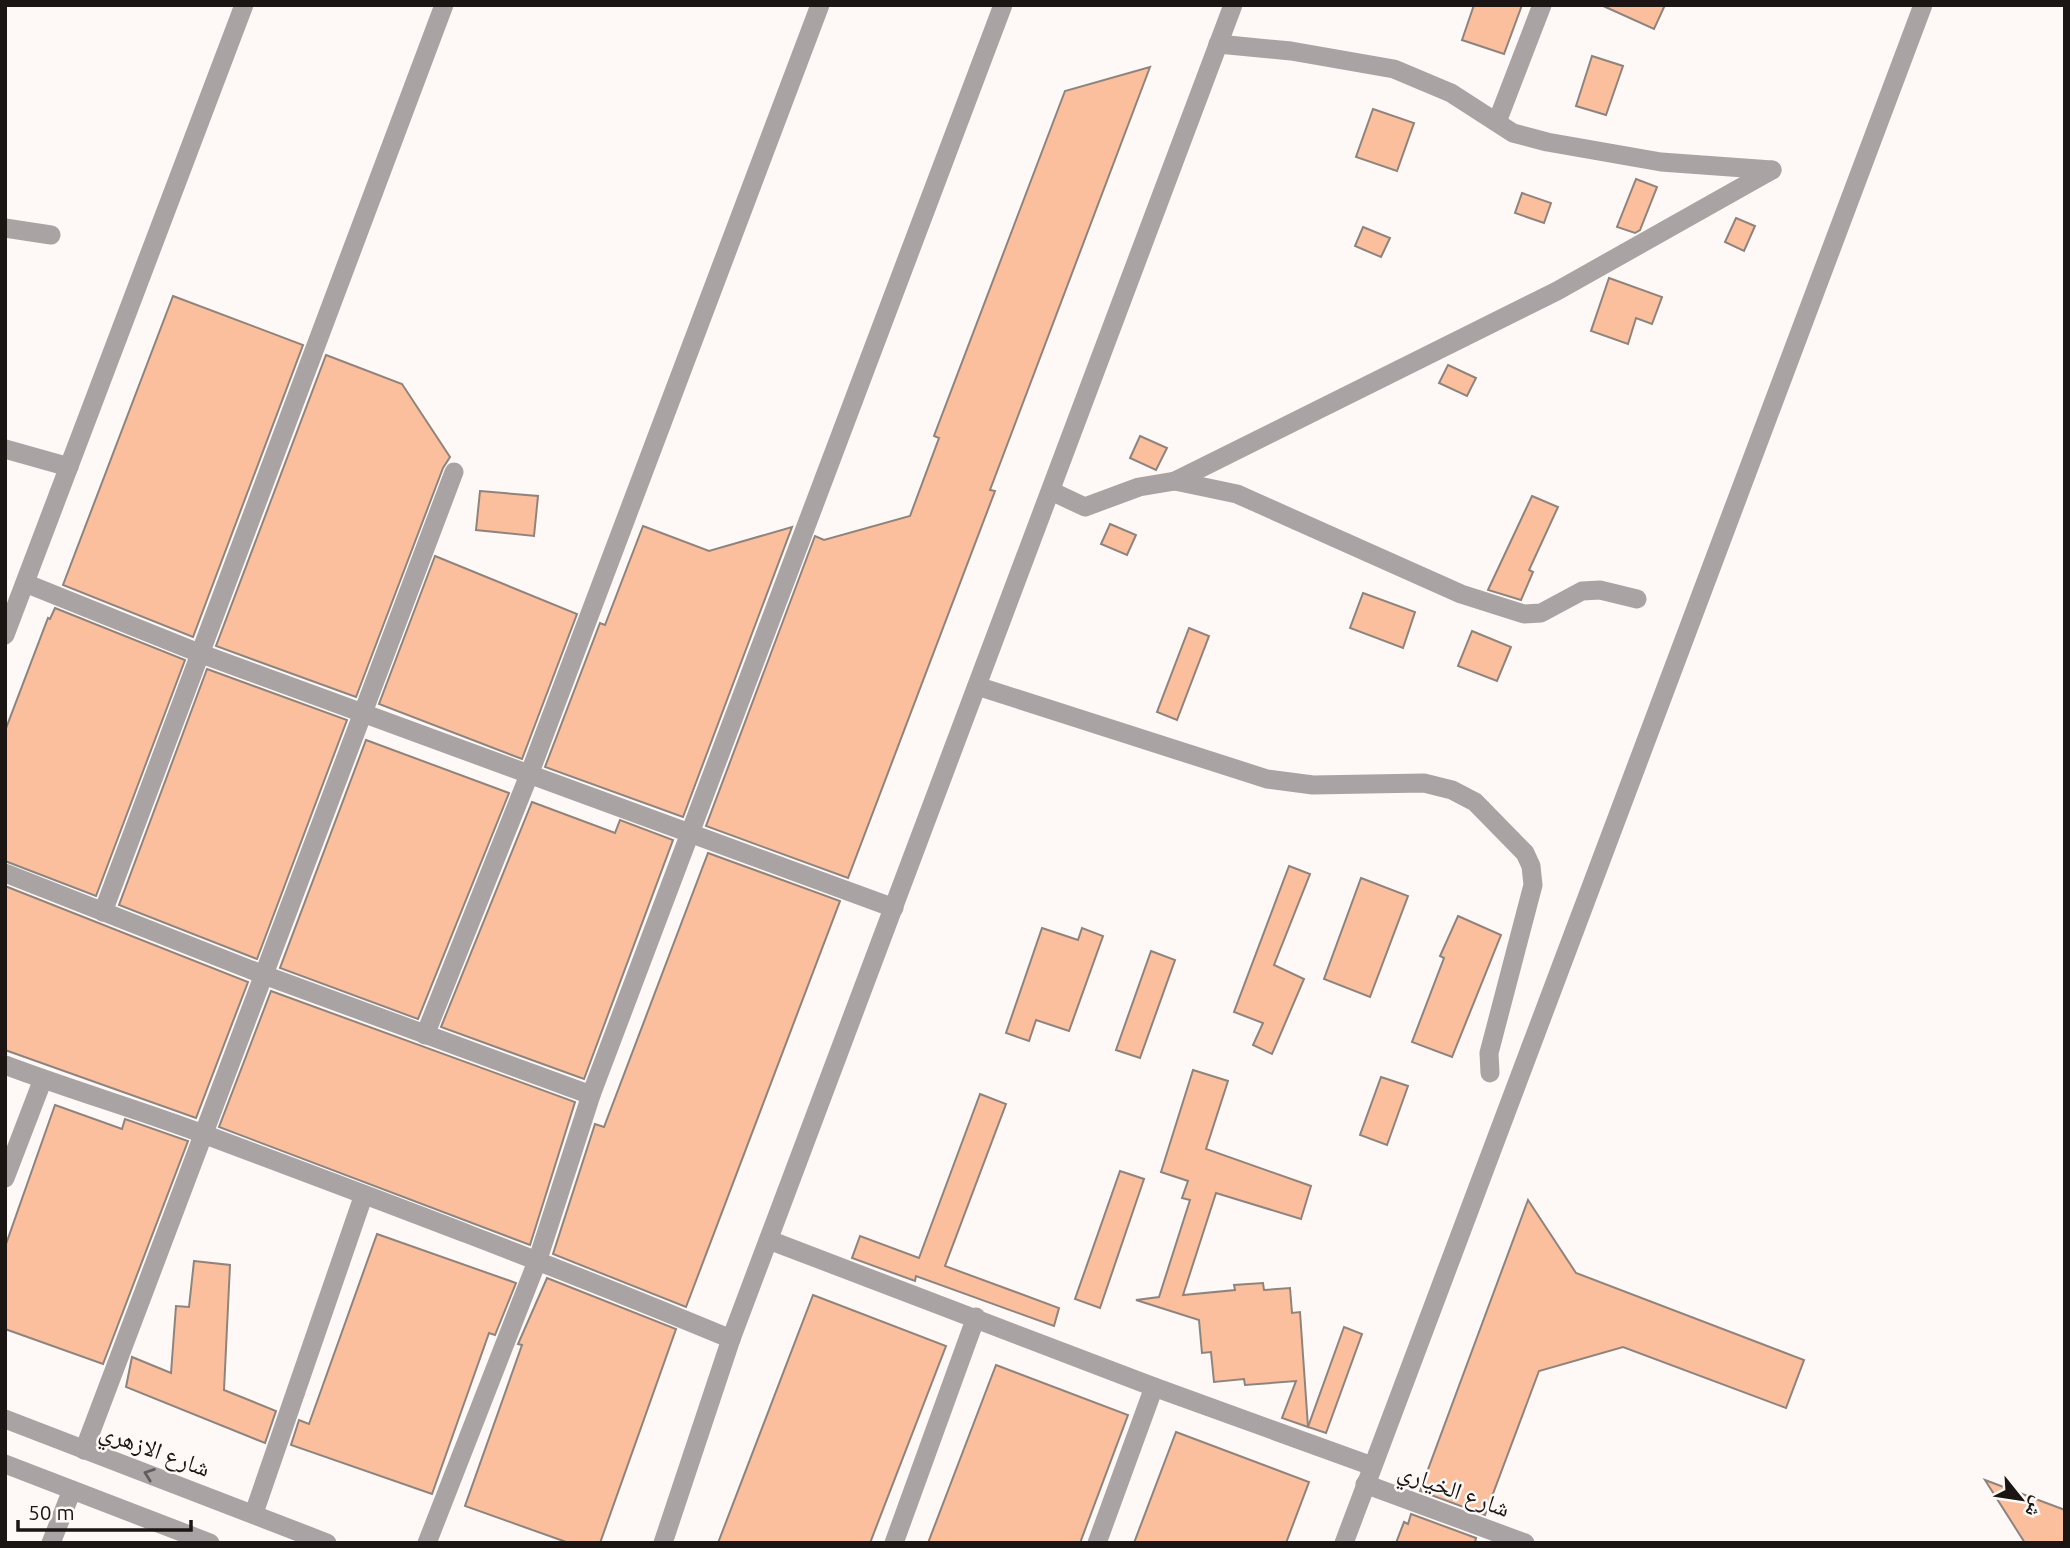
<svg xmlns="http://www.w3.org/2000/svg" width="2070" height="1548" font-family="Ubuntu,'Noto Naskh Arabic',sans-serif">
  <rect width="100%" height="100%" fill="#fef9f7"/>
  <!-- building -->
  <g fill="#fcbf9e" stroke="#8f847d" stroke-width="2">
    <path d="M 1474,5 L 1522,5 L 1504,54 L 1462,40 Z"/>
    <path d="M 1601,5 L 1665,5 L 1654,29 Z"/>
    <path d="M 1592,56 L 1623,66 L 1606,115 L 1576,106 Z"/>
    <path d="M 1150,67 L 990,490 L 995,491 L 848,878 L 706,826 L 815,536 L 824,540 L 910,516 L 939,438 L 934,436 L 1065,91 Z"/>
    <path d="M 1373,109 L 1414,123 L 1397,171 L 1356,157 Z"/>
    <path d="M 1636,179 L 1657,187 L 1640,230 L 1635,233 L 1617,227 Z"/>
    <path d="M 1522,193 L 1551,203 L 1544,223 L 1515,213 Z"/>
    <path d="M 1736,218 L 1755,226 L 1744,251 L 1725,242 Z"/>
    <path d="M 1363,227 L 1390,238 L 1381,257 L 1355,246 Z"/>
    <path d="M 1609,278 L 1662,297 L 1652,324 L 1636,318 L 1628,344 L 1591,331 Z"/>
    <path d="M 173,296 L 303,345 L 193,637 L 63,585 Z"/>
    <path d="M 326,355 L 402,384 L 450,457 L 443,468 L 356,697 L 216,646 Z"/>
    <path d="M 1448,365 L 1476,378 L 1467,396 L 1439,383 Z"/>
    <path d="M 1140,436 L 1167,448 L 1156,470 L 1130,458 Z"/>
    <path d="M 480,491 L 538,496 L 534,536 L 476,530 Z"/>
    <path d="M 1532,496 L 1558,507 L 1529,570 L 1533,572 L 1521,600 L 1488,590 Z"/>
    <path d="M 1110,524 L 1136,535 L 1127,555 L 1101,544 Z"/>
    <path d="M 643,526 L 709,551 L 792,527 L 683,817 L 545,767 L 600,623 L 605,625 Z"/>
    <path d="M 435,556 L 577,614 L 522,759 L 379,704 Z"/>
    <path d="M 1363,593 L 1415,612 L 1403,648 L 1350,628 Z"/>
    <path d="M 55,608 L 185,660 L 96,896 L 5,861 L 5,731 L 48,618 L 50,619 Z"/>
    <path d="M 1189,628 L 1209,636 L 1177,720 L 1157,712 Z"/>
    <path d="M 1472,631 L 1511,647 L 1497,681 L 1458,666 Z"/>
    <path d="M 207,669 L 347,720 L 257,959 L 119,905 Z"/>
    <path d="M 366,740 L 509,793 L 418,1019 L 280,968 Z"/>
    <path d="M 532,802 L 615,833 L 620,820 L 673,840 L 584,1079 L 441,1027 Z"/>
    <path d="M 708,853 L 840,901 L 686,1307 L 553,1254 L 595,1124 L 604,1127 Z"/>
    <path d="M 1289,866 L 1310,874 L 1274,965 L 1304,979 L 1272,1054 L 1253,1045 L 1263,1023 L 1234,1012 Z"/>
    <path d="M 1361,878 L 1408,896 L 1370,997 L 1324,979 Z"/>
    <path d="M 5,886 L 248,982 L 196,1118 L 5,1050 Z"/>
    <path d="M 1458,916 L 1501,935 L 1452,1057 L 1412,1042 L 1444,958 L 1440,956 Z"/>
    <path d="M 1042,928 L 1078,940 L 1082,928 L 1103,936 L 1069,1031 L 1036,1020 L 1029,1041 L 1006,1033 Z"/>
    <path d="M 1151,951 L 1175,960 L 1140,1058 L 1116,1050 Z"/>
    <path d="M 271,991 L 575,1102 L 530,1245 L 219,1127 Z"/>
    <path d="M 1193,1070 L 1228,1081 L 1206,1149 L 1311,1186 L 1301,1219 L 1216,1193 L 1183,1295 L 1235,1290 L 1234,1285 L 1263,1283 L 1264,1290 L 1290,1288 L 1292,1313 L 1300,1312 L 1308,1427 L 1282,1418 L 1296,1381 L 1245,1385 L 1244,1379 L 1214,1382 L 1211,1352 L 1202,1353 L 1199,1320 L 1136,1300 L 1159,1297 L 1190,1200 L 1182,1198 L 1188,1181 L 1161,1172 Z"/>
    <path d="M 1381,1077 L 1408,1086 L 1387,1145 L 1360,1135 Z"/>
    <path d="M 980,1094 L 1006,1104 L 945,1266 L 1059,1308 L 1054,1326 L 916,1276 L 915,1281 L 852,1258 L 860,1236 L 919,1258 Z"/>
    <path d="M 55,1105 L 122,1129 L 125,1119 L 188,1141 L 103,1364 L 5,1329 L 5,1247 Z"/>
    <path d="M 1120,1171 L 1144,1179 L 1100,1308 L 1075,1299 Z"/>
    <path d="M 1528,1200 L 1576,1273 L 1804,1360 L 1786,1408 L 1623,1347 L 1539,1371 L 1485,1515 L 1420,1491 Z"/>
    <path d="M 377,1234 L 516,1283 L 495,1335 L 489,1333 L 432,1494 L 291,1445 L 299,1420 L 309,1424 Z"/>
    <path d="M 194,1261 L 230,1265 L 224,1390 L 276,1411 L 265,1443 L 126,1387 L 132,1357 L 171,1373 L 176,1306 L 189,1307 Z"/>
    <path d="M 547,1278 L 676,1329 L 600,1543 L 569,1543 L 465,1506 L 522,1345 L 518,1344 Z"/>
    <path d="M 813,1295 L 946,1346 L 870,1543 L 718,1543 Z"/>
    <path d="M 1344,1327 L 1362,1334 L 1326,1433 L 1308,1427 Z"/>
    <path d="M 996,1365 L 1128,1415 L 1080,1543 L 928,1543 Z"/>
    <path d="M 1176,1432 L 1309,1482 L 1286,1543 L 1134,1543 Z"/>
    <path d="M 1985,1480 L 2065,1510 L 2065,1543 L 2025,1543 Z"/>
    <path d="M 1411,1514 L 1476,1538 L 1475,1543 L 1396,1543 L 1404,1522 L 1408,1524 Z"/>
  </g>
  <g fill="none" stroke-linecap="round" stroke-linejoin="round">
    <!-- minor -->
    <g stroke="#aaa3a3" stroke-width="19">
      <path d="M 1218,44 L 1291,51 L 1394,69 L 1451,93 L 1513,133 L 1547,142 L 1661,162 L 1772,170"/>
      <path d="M 1497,122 L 1542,5"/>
      <path d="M 5,228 L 51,235"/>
      <path d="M 5,449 L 69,467"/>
      <path d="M 1175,481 L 1557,291 L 1772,170"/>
      <path d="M 1051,491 L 1085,507 L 1139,487 L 1175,481 L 1237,494 L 1461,594 L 1524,614 L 1541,613 L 1582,591 L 1600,590 L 1637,599"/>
      <path d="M 25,583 L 199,653 L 894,908"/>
      <path d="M 5,635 L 244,5"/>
      <path d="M 977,686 L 1267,779 L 1313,785 L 1424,783 L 1452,790 L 1475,802 L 1525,853 L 1531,866 L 1533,885 L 1489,1053 L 1490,1073"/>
      <path d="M 5,873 L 264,975 L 591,1095"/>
      <path d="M 103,912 L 444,5"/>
      <path d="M 425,1035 L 529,775 L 820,5"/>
      <path d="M 5,1065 C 71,1090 140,1110 206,1135 C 382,1201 558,1267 731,1339"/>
      <path d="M 5,1178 L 43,1079"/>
      <path d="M 769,1240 L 1154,1387 L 1372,1466"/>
      <path d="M 84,1450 L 454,472"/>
      <path d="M 1365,1484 L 1525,1543"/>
      <path d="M 254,1513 L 363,1197"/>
      <path d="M 51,1543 L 72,1490"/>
      <path d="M 427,1543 L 538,1259 L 591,1095 L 1003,5"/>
      <path d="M 894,1543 L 976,1317"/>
      <path d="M 1097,1543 L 1154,1387"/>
    </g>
    <!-- tertiary -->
    <g stroke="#aaa3a3" stroke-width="19">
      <path d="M 5,1419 L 327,1543"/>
      <path d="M 5,1464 L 210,1543"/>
      <path d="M 663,1543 L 731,1339 L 1233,5"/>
      <path d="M 1344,1543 L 1923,5"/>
    </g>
  </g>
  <!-- one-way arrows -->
  <defs><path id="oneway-chevron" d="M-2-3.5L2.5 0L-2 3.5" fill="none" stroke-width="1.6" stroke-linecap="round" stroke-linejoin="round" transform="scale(1.75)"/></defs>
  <use stroke="#625c5c" href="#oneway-chevron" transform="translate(149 1474) rotate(-160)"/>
  <g text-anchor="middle" stroke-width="5" stroke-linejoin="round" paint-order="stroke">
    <!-- street labels -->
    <g font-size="24" fill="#1b1614" stroke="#fef9f7">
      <text transform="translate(155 1450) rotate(20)" y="8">شارع الازهري</text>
      <text transform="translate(1454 1490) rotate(20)" y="8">شارع الخياري</text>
    </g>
  </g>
  <!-- border -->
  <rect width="2070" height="1548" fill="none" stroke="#1b1614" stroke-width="14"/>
  <!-- north arrow -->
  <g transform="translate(2021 1499) rotate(120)" stroke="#fef9f7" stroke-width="5" paint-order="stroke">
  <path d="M0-5L12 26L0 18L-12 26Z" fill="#1b1614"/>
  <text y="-10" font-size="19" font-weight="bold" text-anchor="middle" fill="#1b1614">ش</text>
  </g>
  <!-- scale -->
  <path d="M18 1520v10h173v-10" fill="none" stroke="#1b1614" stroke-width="3.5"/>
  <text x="28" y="1520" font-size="21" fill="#1b1614" stroke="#fef9f7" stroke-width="5" paint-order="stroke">50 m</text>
</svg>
